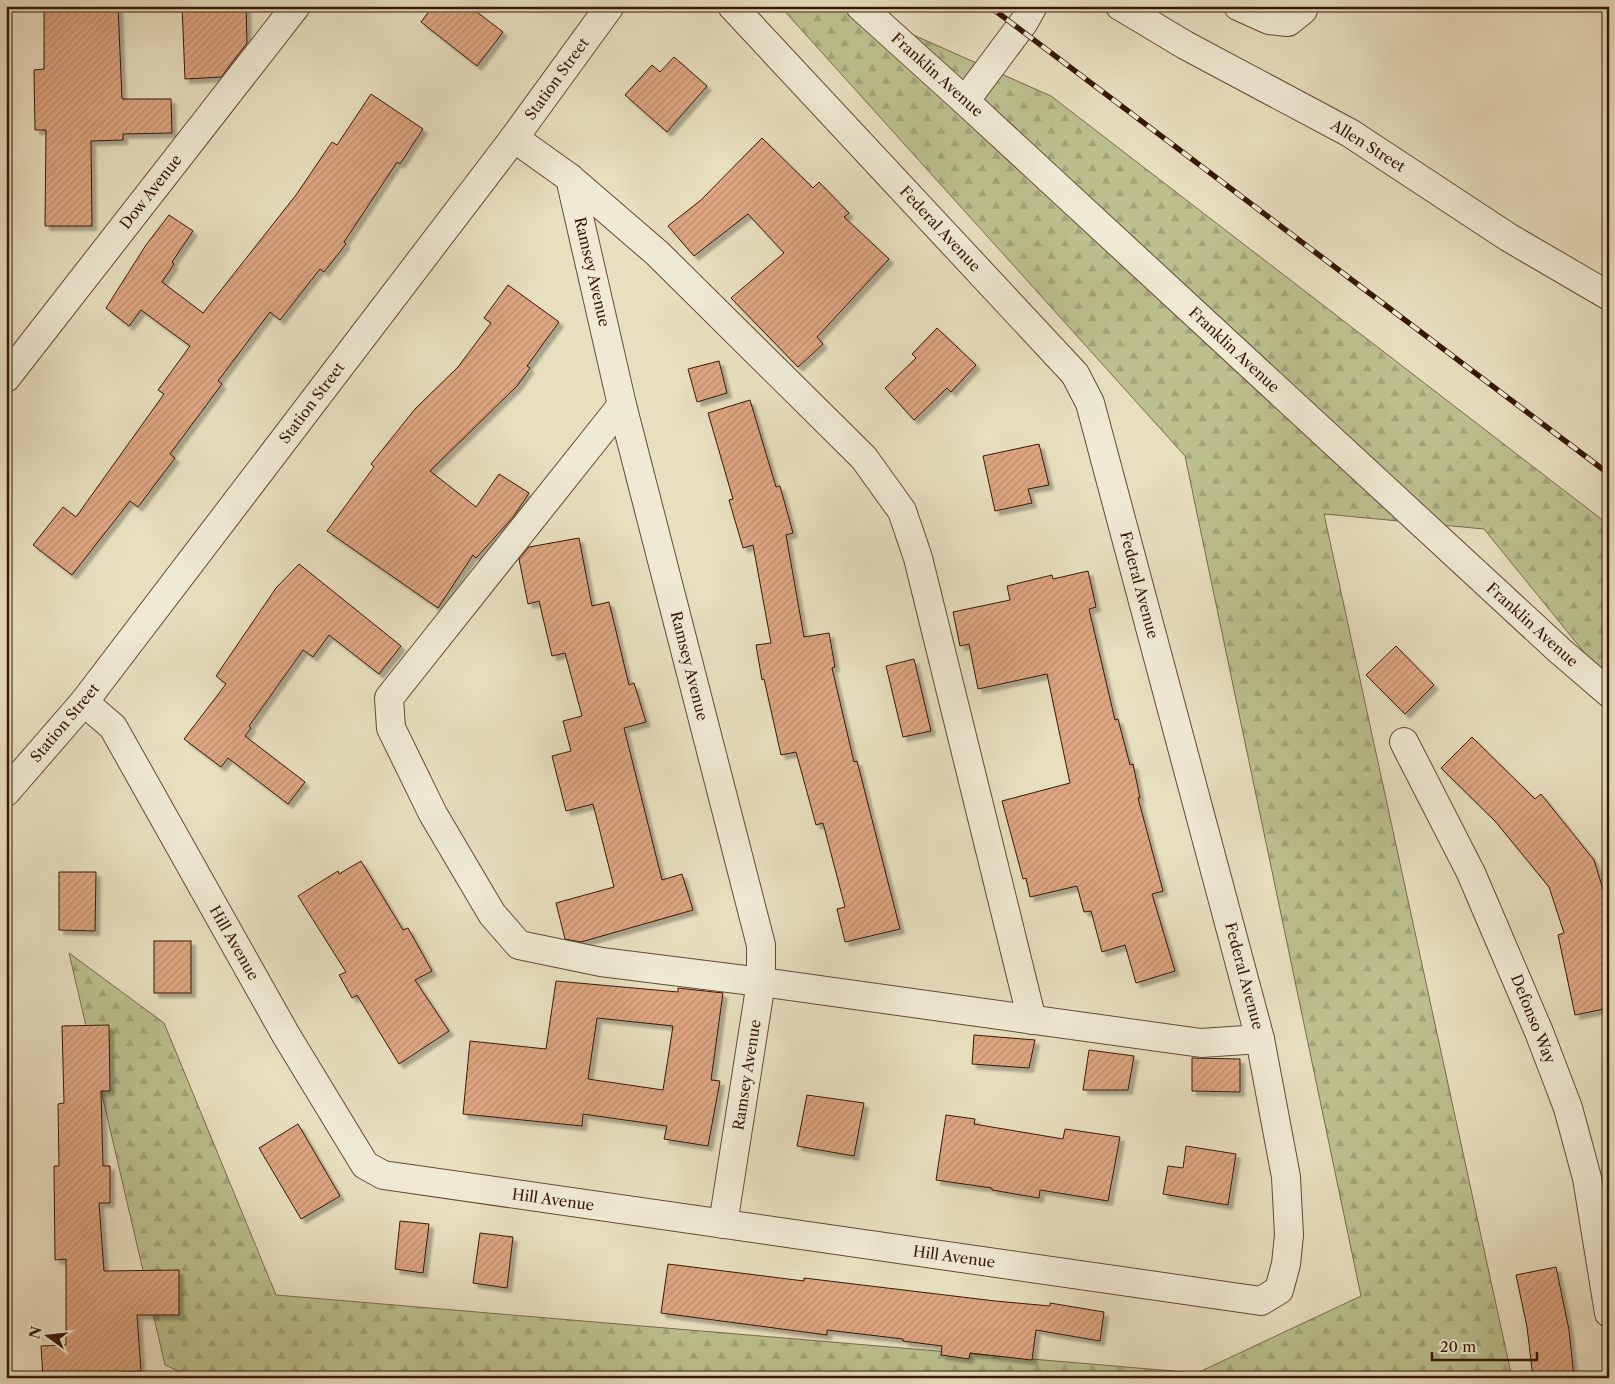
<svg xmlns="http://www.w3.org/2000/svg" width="1615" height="1384" font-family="'Libre Caslon Text',serif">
  <defs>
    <pattern id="forest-firs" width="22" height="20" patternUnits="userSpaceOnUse" patternTransform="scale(1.25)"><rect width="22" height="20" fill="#bbc08e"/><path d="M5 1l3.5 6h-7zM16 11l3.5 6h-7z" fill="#a1a479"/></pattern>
    <pattern id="building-hatch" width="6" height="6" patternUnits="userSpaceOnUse" patternTransform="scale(1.25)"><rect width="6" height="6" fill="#dda681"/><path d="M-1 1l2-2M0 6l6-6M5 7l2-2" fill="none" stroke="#be8e6e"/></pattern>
    <filter id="shadow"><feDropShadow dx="4.5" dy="4.5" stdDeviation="1" flood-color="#0004"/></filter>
  </defs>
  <rect width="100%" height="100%" fill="#e8dfbf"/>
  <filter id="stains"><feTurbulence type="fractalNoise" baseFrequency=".004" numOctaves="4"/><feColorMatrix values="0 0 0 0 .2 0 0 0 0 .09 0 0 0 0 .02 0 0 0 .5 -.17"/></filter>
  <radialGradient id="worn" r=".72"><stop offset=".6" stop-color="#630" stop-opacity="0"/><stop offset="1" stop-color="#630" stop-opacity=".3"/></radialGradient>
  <!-- forest -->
  <path fill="url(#forest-firs)" stroke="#796c4a" d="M 780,6 L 848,6 L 1051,96 L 1609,525 L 1609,683 L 1484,529 L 1324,514 L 1512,1378 L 194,1378 L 165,1365 L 69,953 L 164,1023 L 276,1295 L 1197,1373 L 1361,1296 L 1185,456 Z"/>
  <!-- building -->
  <g fill="url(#building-hatch)" stroke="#371806" fill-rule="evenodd" filter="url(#shadow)">
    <path d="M 44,6 L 118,6 L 122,99 L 171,99 L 172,133 L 123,134 L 123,140 L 91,141 L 92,226 L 45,226 L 46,130 L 35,130 L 34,70 L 44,69 Z"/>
    <path d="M 182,6 L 246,6 L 247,43 L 221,77 L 185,79 Z"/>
    <path d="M 433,6 L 469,6 L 503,32 L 477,66 L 421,22 Z"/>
    <path d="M 674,57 L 707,86 L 667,132 L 625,95 L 652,65 L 660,72 Z"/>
    <path d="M 371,94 L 423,129 L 400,164 L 397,162 L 344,242 L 346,244 L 324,272 L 320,269 L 280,320 L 270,312 L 218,381 L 222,384 L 170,454 L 175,458 L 138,507 L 130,501 L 72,575 L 33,545 L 63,507 L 76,517 L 164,394 L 158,390 L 190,346 L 141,310 L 129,326 L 106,308 L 146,245 L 169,215 L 193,231 L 172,262 L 174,264 L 162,282 L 203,313 L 296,195 L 332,142 L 337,145 Z"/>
    <path d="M 762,138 L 813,188 L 819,182 L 849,213 L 844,217 L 889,259 L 817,337 L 823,344 L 798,367 L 731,298 L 784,253 L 748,214 L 694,256 L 668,226 L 701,200 Z"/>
    <path d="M 508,285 L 559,322 L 527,366 L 530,368 L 517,386 L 430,471 L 476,507 L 499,474 L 529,493 L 514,516 L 476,558 L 473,555 L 438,608 L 327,531 L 374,467 L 371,464 L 415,409 L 458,367 L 491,323 L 484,318 Z"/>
    <path d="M 937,328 L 976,365 L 951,392 L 947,388 L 914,420 L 885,388 L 916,358 L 912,354 Z"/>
    <path d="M 719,361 L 727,393 L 697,402 L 688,369 Z"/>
    <path d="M 750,400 L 776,487 L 780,486 L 793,533 L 786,535 L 804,637 L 829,633 L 835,667 L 832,668 L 854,762 L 857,761 L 900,929 L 845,942 L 837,909 L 845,907 L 823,823 L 816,825 L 796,752 L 781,755 L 764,679 L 762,680 L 756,645 L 771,643 L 753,545 L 743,548 L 729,500 L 733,499 L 708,413 Z"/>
    <path d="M 1039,444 L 1049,485 L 1028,489 L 1032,503 L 995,511 L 983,456 Z"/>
    <path d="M 579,538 L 592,606 L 609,602 L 629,685 L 634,683 L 646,722 L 624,728 L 662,880 L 682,874 L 693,910 L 581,942 L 565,939 L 556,903 L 614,887 L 593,804 L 566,811 L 552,756 L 571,751 L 563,721 L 582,716 L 565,653 L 552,656 L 539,601 L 528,604 L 519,559 L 529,547 Z"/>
    <path d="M 299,564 L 401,646 L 379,674 L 329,635 L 313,657 L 303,650 L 249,726 L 251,728 L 245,736 L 305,782 L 288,804 L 228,758 L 221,767 L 184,739 L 226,684 L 216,676 L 276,588 Z"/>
    <path d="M 1088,571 L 1096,607 L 1089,609 L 1115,720 L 1118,719 L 1130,765 L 1133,764 L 1140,798 L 1138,798 L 1163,891 L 1152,894 L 1175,971 L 1136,983 L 1125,945 L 1102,952 L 1091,911 L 1084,912 L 1077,886 L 1030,897 L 1026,878 L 1023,879 L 1002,801 L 1070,783 L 1047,674 L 978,689 L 969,644 L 960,646 L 953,612 L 1010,600 L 1007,586 L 1052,575 L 1053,579 Z"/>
    <path d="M 1396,646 L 1434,685 L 1405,714 L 1366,675 Z"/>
    <path d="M 914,659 L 931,731 L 903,737 L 886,666 Z"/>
    <path d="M 1472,737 L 1535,799 L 1541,794 L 1594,860 L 1609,909 L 1609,1008 L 1575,1015 L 1558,935 L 1564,933 L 1549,887 L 1495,821 L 1441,768 Z"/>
    <path d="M 361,861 L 403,930 L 408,928 L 432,971 L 415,980 L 449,1031 L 399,1064 L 357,995 L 352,998 L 339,975 L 346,972 L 298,896 L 338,871 L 339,874 Z"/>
    <path d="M 59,872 L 96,872 L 95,931 L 59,930 Z"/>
    <rect x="154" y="941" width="37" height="52"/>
    <path d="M 556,981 L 678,992 L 678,988 L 723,993 L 711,1080 L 720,1081 L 708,1146 L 664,1139 L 667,1126 L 583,1114 L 582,1126 L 463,1114 L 470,1041 L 546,1049 ZM 597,1018 L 673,1026 L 663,1090 L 588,1079 Z"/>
    <path d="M 109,1025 L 110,1091 L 101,1091 L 103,1166 L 110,1166 L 110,1203 L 99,1203 L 104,1271 L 179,1270 L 179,1315 L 137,1315 L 141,1371 L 43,1377 L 41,1346 L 66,1345 L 66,1259 L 55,1260 L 54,1166 L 59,1166 L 58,1104 L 64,1103 L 62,1026 Z"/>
    <path d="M 974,1035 L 1035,1040 L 1029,1068 L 972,1064 Z"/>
    <path d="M 1089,1050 L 1134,1056 L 1128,1090 L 1083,1090 Z"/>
    <path d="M 1192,1058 L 1240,1059 L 1240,1092 L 1192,1091 Z"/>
    <path d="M 807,1095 L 864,1103 L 854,1156 L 797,1146 Z"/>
    <path d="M 946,1115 L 975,1119 L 974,1124 L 1063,1139 L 1065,1129 L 1120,1137 L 1108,1201 L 1040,1190 L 1039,1198 L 992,1190 L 992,1188 L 936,1180 Z"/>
    <path d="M 298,1124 L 340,1196 L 301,1219 L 259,1148 Z"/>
    <path d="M 1186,1146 L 1236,1154 L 1228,1205 L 1163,1194 L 1168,1166 L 1183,1168 Z"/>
    <path d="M 400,1221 L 429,1224 L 423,1273 L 395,1269 Z"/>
    <path d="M 480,1233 L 513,1237 L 507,1288 L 473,1283 Z"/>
    <path d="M 668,1264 L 804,1281 L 804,1278 L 995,1301 L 1050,1306 L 1050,1303 L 1104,1312 L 1100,1341 L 1036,1330 L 1032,1360 L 970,1353 L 969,1359 L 941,1355 L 942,1346 L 903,1341 L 903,1339 L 827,1330 L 827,1335 L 661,1313 Z"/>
    <path d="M 1556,1267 L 1569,1330 L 1574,1378 L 1533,1378 L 1527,1327 L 1516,1275 Z"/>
  </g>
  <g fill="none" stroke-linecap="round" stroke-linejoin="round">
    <!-- minor casing -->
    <g stroke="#634a34" stroke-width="30">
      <g id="minor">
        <path d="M 860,6 L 965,101 L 1559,650 L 1609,693"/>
        <path d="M 1120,6 L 1185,45 L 1350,133 L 1508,237 L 1609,296"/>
        <path d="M 1238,6 L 1269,20 L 1288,22 L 1303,10 L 1304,6"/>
        <path d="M 965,101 L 1024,22 L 1033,6"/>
        <path d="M 514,138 L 570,178 L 622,405 L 761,945 L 761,982 L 723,1224"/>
        <path d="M 570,178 L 657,253 L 864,458 L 902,511 L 918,558 L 1032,1020"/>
        <path d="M 6,378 L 296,6"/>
        <path d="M 622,405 L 389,698 L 391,728 L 433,814 L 492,914 L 519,945 L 601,962 L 761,982 L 1201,1043 L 1260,1039"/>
        <path d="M 84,702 L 113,727 L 286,1035 L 365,1165 L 383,1175 L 1261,1301 L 1279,1290 L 1286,1264 L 1289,1235 L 1286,1177 L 1260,1039 L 1090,403 L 1075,374 L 732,6"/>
        <path d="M 1404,742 L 1471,873 L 1539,1032 L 1568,1108 L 1587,1178 L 1609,1313"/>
        <path d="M 6,792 L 84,702 L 514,138 L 610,6"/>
      </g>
    </g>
    <!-- minor -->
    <use href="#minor" stroke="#f0ead5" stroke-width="28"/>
    <!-- rail casing -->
    <g stroke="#371806" stroke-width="5.5">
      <path id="rail" d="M 989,6 L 1609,474"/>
    </g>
    <!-- rail -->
    <use href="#rail" stroke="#f0ead5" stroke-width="4" stroke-dasharray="11" stroke-linecap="butt"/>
  </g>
  <g text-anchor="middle" stroke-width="5" stroke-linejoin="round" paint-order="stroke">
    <!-- street labels -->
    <g font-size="15" fill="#371806" stroke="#f0ead5">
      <text transform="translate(937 75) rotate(42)" y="5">Franklin Avenue</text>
      <text transform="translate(557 79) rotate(-54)" y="5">Station Street</text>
      <text transform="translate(1368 146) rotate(32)" y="5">Allen Street</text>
      <text transform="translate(151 192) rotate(-52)" y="5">Dow Avenue</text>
      <text transform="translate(940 229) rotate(47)" y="5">Federal Avenue</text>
      <text transform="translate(592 272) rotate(77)" y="5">Ramsey Avenue</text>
      <text transform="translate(1234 350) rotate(43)" y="5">Franklin Avenue</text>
      <text transform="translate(312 403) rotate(-53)" y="5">Station Street</text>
      <text transform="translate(1139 585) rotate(75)" y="5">Federal Avenue</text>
      <text transform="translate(1532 625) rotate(42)" y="5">Franklin Avenue</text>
      <text transform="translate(689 666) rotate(76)" y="5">Ramsey Avenue</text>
      <text transform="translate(65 723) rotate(-50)" y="5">Station Street</text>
      <text transform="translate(234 943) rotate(60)" y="5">Hill Avenue</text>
      <text transform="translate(1244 976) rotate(75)" y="5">Federal Avenue</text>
      <text transform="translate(1533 1019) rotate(68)" y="5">Defonso Way</text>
      <text transform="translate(747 1075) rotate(-81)" y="5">Ramsey Avenue</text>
      <text transform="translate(553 1200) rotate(8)" y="5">Hill Avenue</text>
      <text transform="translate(954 1257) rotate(8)" y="5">Hill Avenue</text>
    </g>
  </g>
  <!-- margin -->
  <rect width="1615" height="1384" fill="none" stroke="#e8dfbf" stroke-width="25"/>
  <rect x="8" y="8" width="1600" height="1369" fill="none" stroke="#371806" stroke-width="2.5"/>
  <rect x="12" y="12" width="1590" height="1359" fill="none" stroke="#371806"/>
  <!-- north arrow -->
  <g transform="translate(48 1336) rotate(285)" stroke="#f0ead5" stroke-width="4" paint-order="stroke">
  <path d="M0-4L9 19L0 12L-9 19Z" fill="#371806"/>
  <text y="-8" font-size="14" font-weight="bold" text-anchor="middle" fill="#371806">N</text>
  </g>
  <!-- scale -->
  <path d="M1432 1352v8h105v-8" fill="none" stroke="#371806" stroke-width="2.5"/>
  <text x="1440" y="1352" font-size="15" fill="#371806" stroke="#f0ead5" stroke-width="4" paint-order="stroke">20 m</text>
  <rect width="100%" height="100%" filter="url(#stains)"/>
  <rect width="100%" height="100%" fill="url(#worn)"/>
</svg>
